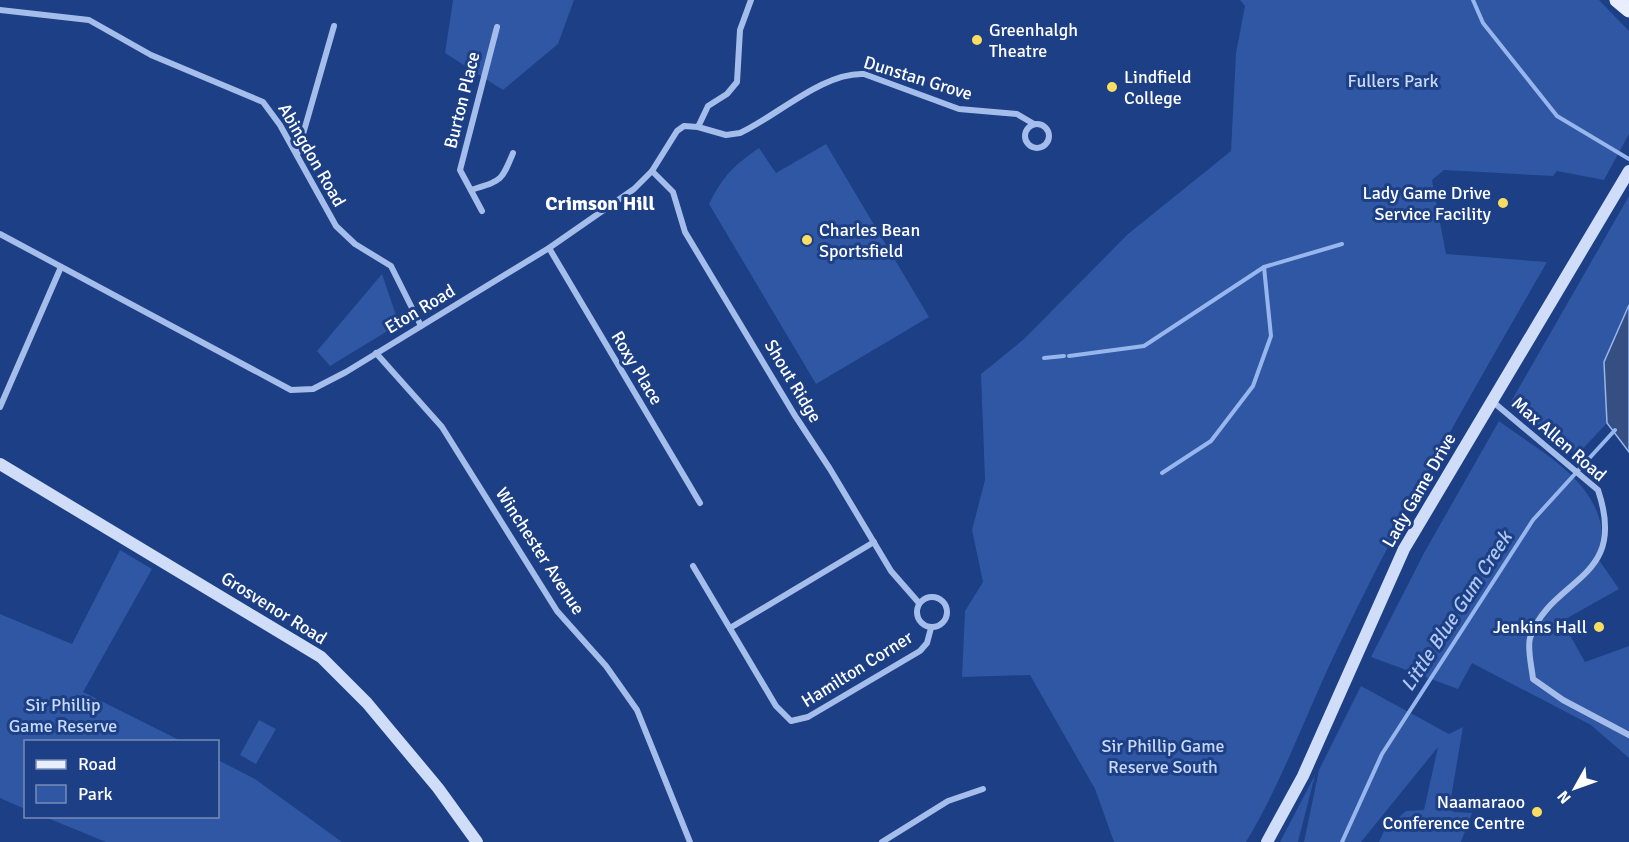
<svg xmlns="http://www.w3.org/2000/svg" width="1629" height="842" font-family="Signika,sans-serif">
  <rect width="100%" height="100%" fill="#1c3f85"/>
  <!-- green -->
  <g fill="#2f57a3">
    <path d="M 453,0 L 574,0 L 558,44 L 503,90 L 445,53 Z"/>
    <path d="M 1240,0 L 1599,0 L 1629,31 L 1629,134 L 1604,180 L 1557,171 L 1553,176 L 1444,170 L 1432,180 L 1446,254 L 1547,262 C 1475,387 1403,511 1341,641 C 1308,708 1284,779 1246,842 L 1114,842 L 1095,789 L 1030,675 L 962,677 L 965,611 L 983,582 L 972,530 L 985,480 L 981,374 L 1024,339 L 1128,234 L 1231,151 L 1236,53 L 1245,6 Z"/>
    <path d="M 826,144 L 929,317 L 816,384 L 709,204 C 723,176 733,166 759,148 L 776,173 Z"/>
    <path d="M 1629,196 L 1629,305 L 1604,362 L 1607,423 L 1577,455 C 1552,441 1533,421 1509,405 Z"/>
    <path d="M 382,274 L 399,324 L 330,366 L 317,351 Z"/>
    <path d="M 1499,421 C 1537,450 1590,475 1601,525 C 1603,534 1599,547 1597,557 L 1619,589 L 1562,621 L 1585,662 L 1629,646 L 1629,758 L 1591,725 L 1472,663 L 1458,689 L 1371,657 L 1424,553 Z"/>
    <path d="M 120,550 L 152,569 L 83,692 L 181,741 L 26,742 L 25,809 L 0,798 L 0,614 L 72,644 Z"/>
    <path d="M 1361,686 L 1449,734 L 1463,727 L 1451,798 L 1453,812 L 1472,813 L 1461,842 L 1379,842 L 1385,829 L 1406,811 L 1424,810 L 1438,747 L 1361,842 L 1304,842 L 1319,770 Z"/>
    <path d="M 259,720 L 276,729 L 256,764 L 240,755 Z"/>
    <path d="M 218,760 L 255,779 L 342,842 L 106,842 L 45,817 L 218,816 Z"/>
    <path d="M 1315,775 L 1298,842 L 1280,842 Z"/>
  </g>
  <!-- water -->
  <path fill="#354f83" stroke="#97b6ed" stroke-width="1.5" d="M 1629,305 L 1629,452 L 1607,423 L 1604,362 Z"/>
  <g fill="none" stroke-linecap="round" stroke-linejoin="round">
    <!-- stream -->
    <g stroke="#97b6ed" stroke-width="4">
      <path d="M 1473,0 L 1483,23 L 1557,116 L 1629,159"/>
      <path d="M 1069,356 L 1144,346 L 1264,267 L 1342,244"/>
      <path d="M 1044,358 L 1064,356"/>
      <path d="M 1162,473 L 1211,441 L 1253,386 L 1271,336 L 1264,267"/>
      <path d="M 1342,842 L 1382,754 L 1533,520 L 1615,430"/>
    </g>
    <!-- street -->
    <g stroke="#a4bdeb" stroke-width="6">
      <path d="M 0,10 L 89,20 L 151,55 L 263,102 L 280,125 L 336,226 L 355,244 L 391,266 L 421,326"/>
      <circle cx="1037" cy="136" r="12"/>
      <path d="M 698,127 L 726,135 L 740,133 C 777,116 823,72 864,74 L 959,109 L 1017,114 L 1034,124"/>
      <path d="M 297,155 L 334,26"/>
      <path d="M 652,171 L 673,192 L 685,232 L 794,414 L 830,469 L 891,571 L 919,603"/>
      <path d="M 471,190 C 502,180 501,182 513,153"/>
      <path d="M 482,211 L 460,170 L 497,27"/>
      <path d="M 0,234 L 291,390 L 313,389 L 346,372 L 549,248 L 634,189 L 652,171 L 677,131 L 684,126 L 698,127 L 708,106 L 727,94 L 737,82 L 740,30 L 751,0"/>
      <path d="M 549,248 L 700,503"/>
      <path d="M 376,353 L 442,427 L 557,611 L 606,666 L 637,710 L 690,842"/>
      <path d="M 1492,401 L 1598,490 C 1629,582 1551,576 1530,638 C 1527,649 1532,668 1533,679 L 1563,700 L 1629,735"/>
      <path d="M 0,407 L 61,267"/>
      <path d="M 693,566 L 776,706 L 791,721 L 808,717 L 920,651 L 927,643 L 931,628"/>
      <circle cx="932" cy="612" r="15"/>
      <path d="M 730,628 L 874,542"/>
      <path d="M 882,842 L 948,801 L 983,789"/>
    </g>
    <!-- secondary -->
    <g stroke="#cfddf8" stroke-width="12">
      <path d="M 0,464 L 321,657 L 367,703 L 438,788 L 477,842"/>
      <path d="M 1267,842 L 1303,776 L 1404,549 L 1629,171"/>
    </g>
    <!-- primary -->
    <path stroke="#e8eefe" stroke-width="15" d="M 1617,0 L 1629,10"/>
  </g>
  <!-- markers -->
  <g fill="#fbde61" stroke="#1c3f85" stroke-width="2">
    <circle cx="977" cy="40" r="6"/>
    <circle cx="1112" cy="87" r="6"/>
    <circle cx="1503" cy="203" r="6"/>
    <circle cx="807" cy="240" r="6"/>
    <circle cx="1599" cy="627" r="6"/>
    <circle cx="1537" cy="812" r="6"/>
  </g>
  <g text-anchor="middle" stroke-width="6" stroke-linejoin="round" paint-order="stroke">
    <!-- poi labels -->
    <g font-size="18" fill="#fff" stroke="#1c3f85" text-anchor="start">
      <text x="989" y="36">Greenhalgh<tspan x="989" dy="21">Theatre</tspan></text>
      <text x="1124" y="83">Lindfield<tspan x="1124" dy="21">College</tspan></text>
      <text x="1491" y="199" text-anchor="end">Lady Game Drive<tspan x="1491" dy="21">Service Facility</tspan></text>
      <text x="819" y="236">Charles Bean<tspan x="819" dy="21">Sportsfield</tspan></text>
      <text x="1587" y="633" text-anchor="end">Jenkins Hall</text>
      <text x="1525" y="808" text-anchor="end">Naamaraoo<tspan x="1525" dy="21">Conference Centre</tspan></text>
    </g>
    <!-- street labels -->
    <g font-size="18" fill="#fff" stroke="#1c3f85">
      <text transform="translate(918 78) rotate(17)" y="6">Dunstan Grove</text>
      <text transform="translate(462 100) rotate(-76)" y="6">Burton Place</text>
      <text transform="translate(312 155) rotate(60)" y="6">Abingdon Road</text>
      <text transform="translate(420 309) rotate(-31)" y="6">Eton Road</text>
      <text transform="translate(637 368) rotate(59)" y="6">Roxy Place</text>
      <text transform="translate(793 381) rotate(59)" y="6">Shout Ridge</text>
      <text transform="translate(1559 439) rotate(41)" y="6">Max Allen Road</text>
      <text transform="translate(1419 490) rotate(-60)" y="6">Lady Game Drive</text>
      <text transform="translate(540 551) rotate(57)" y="6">Winchester Avenue</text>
      <text transform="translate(274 608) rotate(32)" y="6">Grosvenor Road</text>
      <text transform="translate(857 669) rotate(-32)" y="6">Hamilton Corner</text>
    </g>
    <!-- park labels -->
    <g font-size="18" fill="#c8d9f8" stroke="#1c3f85">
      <text x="1393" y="87">Fullers Park</text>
      <text x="63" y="711">Sir Phillip<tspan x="63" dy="21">Game Reserve</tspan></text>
      <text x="1163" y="752">Sir Phillip Game<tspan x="1163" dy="21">Reserve South</tspan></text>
    </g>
    <!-- neighbourhood labels -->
    <g font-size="20" font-weight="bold" fill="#fff" stroke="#1c3f85">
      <text x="600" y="210">Crimson Hill</text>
    </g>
    <!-- water labels -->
    <g font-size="20" font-style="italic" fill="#afc7f2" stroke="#1c3f85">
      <text transform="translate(1456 611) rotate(-57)" y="7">Little Blue Gum Creek</text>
    </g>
  </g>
  <!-- legend -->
  <rect x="24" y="740" width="195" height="78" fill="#1c3f85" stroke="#778cb6" stroke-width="1.5"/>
  <rect x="36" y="760" width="30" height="9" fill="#e8eefe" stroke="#778cb6" stroke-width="1.5"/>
  <text x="78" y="770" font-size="18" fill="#ffffff">Road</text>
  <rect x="36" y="785" width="30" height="18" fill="#2f57a3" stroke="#778cb6" stroke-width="1.5"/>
  <text x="78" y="800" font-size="18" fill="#ffffff">Park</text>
  <!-- north arrow -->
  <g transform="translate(1575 788) rotate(230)" stroke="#1c3f85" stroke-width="4.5" paint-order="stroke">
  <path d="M0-4.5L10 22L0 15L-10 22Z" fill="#ffffff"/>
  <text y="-9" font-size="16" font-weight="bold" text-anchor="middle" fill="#ffffff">N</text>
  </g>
</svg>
